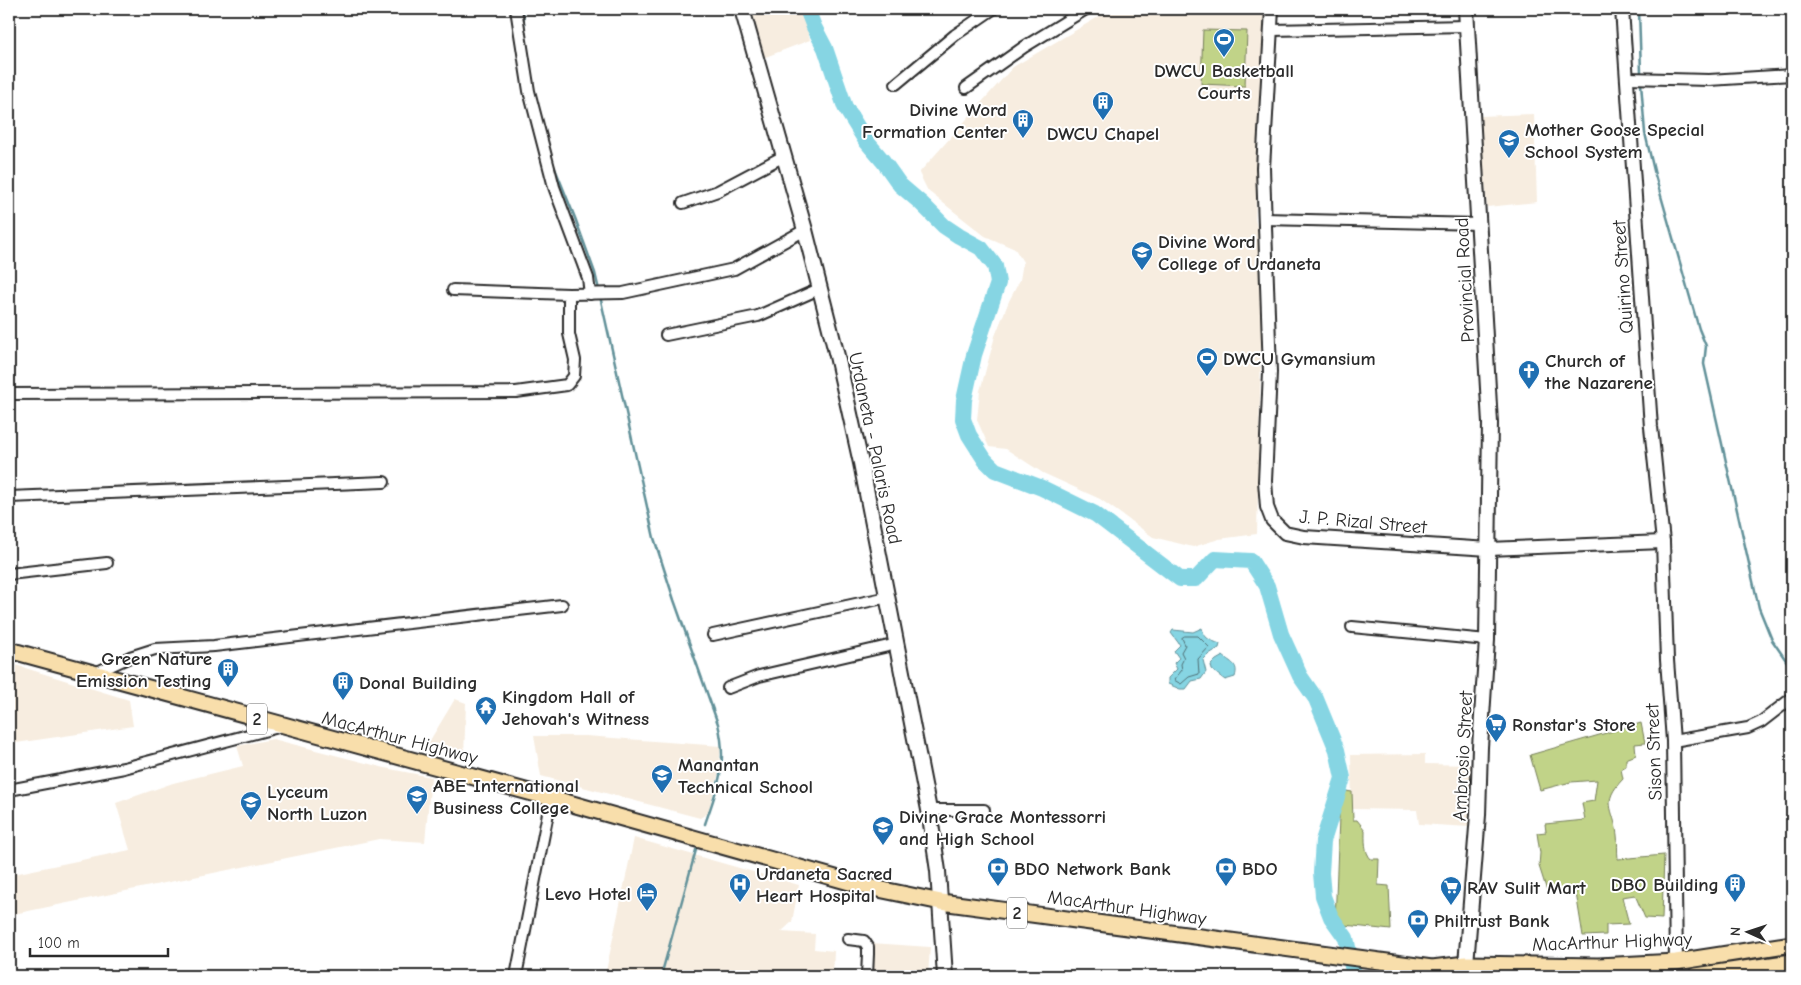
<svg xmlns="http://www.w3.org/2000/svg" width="1801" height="985" font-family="'Comic Neue',sans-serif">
  <rect width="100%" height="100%" fill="#fff"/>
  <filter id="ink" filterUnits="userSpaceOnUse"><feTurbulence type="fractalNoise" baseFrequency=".02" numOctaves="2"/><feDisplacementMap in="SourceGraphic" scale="10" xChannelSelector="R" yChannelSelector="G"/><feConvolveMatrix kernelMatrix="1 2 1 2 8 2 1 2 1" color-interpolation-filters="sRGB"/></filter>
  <g filter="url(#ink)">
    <!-- built -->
    <g fill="#f7ede0">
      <path d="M 767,9 L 802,9 L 810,40 L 763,58 L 749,15 Z"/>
      <path d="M 1112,9 L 1265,9 L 1255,219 L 1263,255 L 1257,534 L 1219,539 L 1193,547 L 1153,537 L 1100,499 L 1043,473 L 1006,449 L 989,447 L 977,420 L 980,391 L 995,336 L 1009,301 L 1020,280 L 1023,262 L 1015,249 L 985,236 L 928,191 L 919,173 L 1013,67 Z"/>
      <path d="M 1534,114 L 1537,202 L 1487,207 L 1480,116 Z"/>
      <path d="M 9,663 L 129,700 L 133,726 L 9,744 Z"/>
      <path d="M 455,699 L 466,703 L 464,756 L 426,747 Z"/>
      <path d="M 534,736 L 586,736 L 721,746 L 718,775 L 708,813 L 700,818 L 541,776 Z"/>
      <path d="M 273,739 L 385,768 L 431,777 L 425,842 L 379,839 L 9,915 L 9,875 L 130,850 L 116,803 L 173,783 L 243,766 L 237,746 Z"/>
      <path d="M 1425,754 L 1425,764 L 1473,765 L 1469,827 L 1419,824 L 1417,810 L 1352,809 L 1351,755 Z"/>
      <path d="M 634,838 L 799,885 L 792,922 L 781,932 L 815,934 L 814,949 L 834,951 L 833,976 L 605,976 Z"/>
      <path d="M 871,943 L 930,947 L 928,976 L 869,976 Z"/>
    </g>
    <!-- green -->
    <g fill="#c1d388" stroke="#767f5a">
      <path d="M 1203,30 L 1247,31 L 1245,86 L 1201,84 Z"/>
      <path d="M 1641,723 L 1645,743 L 1635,744 L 1636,755 L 1626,759 L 1626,766 L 1621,769 L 1623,779 C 1600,803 1614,808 1617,835 C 1618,842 1617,851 1618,859 L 1664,855 L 1662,919 L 1645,918 L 1635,895 L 1622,897 L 1629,924 L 1606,925 L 1606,935 L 1583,936 L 1576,893 L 1547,891 L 1539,866 L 1540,853 L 1537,833 L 1546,832 L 1545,824 L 1585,820 L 1582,803 L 1594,801 L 1597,780 L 1571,782 L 1540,790 L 1530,755 Z"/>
      <path d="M 1340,790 L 1352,792 L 1353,820 L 1357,820 L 1365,830 C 1365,839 1364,852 1371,859 L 1379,859 L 1378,885 L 1389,886 L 1391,930 L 1335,924 Z"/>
    </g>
    <!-- water -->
    <g fill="#86d5e3" stroke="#629199">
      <path d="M 1202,628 C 1204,639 1210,640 1220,644 L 1219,648 L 1209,654 L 1203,660 L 1206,672 L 1201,679 L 1192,681 L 1186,689 L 1180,689 L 1168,684 L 1168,678 L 1177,669 L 1174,663 L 1179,658 L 1174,651 L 1180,645 L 1171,633 L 1173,630 L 1193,632 Z"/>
      <path d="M 1223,656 C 1231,663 1239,664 1235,677 L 1225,680 L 1212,670 L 1211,665 L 1216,660 Z"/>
    </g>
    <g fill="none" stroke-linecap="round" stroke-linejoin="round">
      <!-- shore -->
      <path stroke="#4f6f75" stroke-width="1" d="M 1185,636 L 1198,636 L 1209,647 L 1198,659 L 1199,674 L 1189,677 L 1181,684 L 1174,680 L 1182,670 L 1181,664 L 1184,658 L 1181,652 L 1185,645 L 1182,638 Z"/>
      <!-- stream -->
      <g stroke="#629199" stroke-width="2.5">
        <path d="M 523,9 L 525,37"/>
        <path d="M 1639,9 L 1641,73"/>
        <path d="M 1641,83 L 1645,133 L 1655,175 L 1699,329 L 1706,346 L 1704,364 L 1759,608 L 1772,640 L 1792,669"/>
        <path d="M 554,166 L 575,218 L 595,273 L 599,290"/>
        <path d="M 600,296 L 654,538 L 674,600 L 718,724 C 728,764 718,786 705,824"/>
        <path d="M 661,976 L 696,850"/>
      </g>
      <!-- river -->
      <path stroke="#86d5e3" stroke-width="16" d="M 807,9 L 814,27 L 825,48 L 845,107 L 866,141 L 883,161 L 900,185 L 921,203 L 944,226 L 959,236 L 981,248 L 995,266 L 998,283 L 974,355 L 964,400 L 963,419 L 969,435 L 985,460 L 995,470 L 1042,488 L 1095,514 L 1180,579 L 1196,579 L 1215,559 L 1251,561 L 1267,586 L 1281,634 L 1300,676 L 1316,699 L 1337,750 L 1343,778 L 1323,841 L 1321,873 L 1323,896 L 1331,917 L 1346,938 L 1354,976"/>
      <!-- minor casing -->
      <g stroke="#2b2b2b" stroke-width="14">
        <g id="minor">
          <path d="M 516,9 L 529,91 L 554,187 L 588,278 L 590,294"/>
          <path d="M 1272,30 L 1467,26"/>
          <path d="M 1628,78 L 1709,80 L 1792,75"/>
          <path d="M 896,84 L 955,35 L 993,9"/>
          <path d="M 966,88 L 1024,47 L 1086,9"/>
          <path d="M 683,203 L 718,191 L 784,156"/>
          <path d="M 1264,219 L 1480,224"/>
          <path d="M 453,290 L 569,294 L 623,293 L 734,269 L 805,230"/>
          <path d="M 666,335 L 758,316 L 819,289"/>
          <path d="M 9,394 L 516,392 L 567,385 L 574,376 L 575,360 L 569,334 L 569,294"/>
          <path d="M 9,497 L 384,482"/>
          <path d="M 9,574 L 107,563"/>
          <path d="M 1352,627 L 1487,640"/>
          <path d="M 713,635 L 888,597"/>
          <path d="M 95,673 L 130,657 L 155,649 L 214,646 L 562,605"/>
          <path d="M 728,688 L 759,676 L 897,644"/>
          <path d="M 1673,741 L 1748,728 L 1761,722 L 1792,698"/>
          <path d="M 9,790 L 124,768 L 282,726"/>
          <path d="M 929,810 L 984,810"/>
          <path d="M 848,939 L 864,941 L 868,947 L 868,954 L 867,976"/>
          <path d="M 516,976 L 551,798"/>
        </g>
      </g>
      <!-- tertiary casing -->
      <g stroke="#2b2b2b" stroke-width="16">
        <g id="tertiary">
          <path d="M 1272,9 L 1263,168 L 1270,372 L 1265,481 L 1267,507 L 1272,520 L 1285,533 L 1304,537 L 1489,549 L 1663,542"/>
          <path d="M 1622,9 L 1651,427 L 1663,542 L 1667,660 L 1673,741 L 1676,962"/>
        </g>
      </g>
      <!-- secondary casing -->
      <g stroke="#2b2b2b" stroke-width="18">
        <g id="secondary">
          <path d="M 742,9 L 805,230 L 837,356 L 861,463 L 929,810 L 938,871 L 945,976"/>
          <path d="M 1466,964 L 1478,815 L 1480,747 L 1487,640 L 1490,423 L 1466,9"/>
        </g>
      </g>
      <!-- primary casing -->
      <g stroke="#2b2b2b" stroke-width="19">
        <g id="primary">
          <path d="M 9,650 L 551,798 L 864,886 L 941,902 L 1432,968 L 1466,964 L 1598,966 L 1676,962 L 1792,944"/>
          <path d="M 1696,976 L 1792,962"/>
        </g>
      </g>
      <!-- minor -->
      <use href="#minor" stroke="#fff" stroke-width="10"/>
      <!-- tertiary -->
      <use href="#tertiary" stroke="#fff" stroke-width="12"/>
      <!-- secondary -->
      <use href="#secondary" stroke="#fff" stroke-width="14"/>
      <!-- primary -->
      <use href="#primary" stroke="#f8deab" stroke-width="15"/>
    </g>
  </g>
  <!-- icons -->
  <defs>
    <g id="stadium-pin" transform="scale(1.125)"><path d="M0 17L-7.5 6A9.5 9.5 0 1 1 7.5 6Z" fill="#1f6fb2" stroke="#fff"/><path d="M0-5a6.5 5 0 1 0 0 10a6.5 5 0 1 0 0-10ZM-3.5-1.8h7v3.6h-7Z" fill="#fff"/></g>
    <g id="building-pin" transform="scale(1.125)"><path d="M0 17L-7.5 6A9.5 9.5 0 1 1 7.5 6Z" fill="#1f6fb2" stroke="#fff"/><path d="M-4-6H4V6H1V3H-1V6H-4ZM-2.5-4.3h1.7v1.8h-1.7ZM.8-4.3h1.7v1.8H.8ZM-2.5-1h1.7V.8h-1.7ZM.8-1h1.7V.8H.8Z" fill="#fff"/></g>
    <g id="school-pin" transform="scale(1.125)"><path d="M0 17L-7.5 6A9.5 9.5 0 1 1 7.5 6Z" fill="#1f6fb2" stroke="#fff"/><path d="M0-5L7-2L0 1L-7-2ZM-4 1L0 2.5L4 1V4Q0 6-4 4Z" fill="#fff"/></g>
    <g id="university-pin" transform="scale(1.125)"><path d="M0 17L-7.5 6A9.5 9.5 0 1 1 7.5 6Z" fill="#1f6fb2" stroke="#fff"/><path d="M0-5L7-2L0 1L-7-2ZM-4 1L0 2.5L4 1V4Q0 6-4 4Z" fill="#fff"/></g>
    <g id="church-pin" transform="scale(1.125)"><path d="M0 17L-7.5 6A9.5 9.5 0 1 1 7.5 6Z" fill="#1f6fb2" stroke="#fff"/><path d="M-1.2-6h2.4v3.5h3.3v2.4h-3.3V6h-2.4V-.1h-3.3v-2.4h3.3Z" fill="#fff"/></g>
    <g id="temple-pin" transform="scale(1.125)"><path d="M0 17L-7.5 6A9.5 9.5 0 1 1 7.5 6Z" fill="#1f6fb2" stroke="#fff"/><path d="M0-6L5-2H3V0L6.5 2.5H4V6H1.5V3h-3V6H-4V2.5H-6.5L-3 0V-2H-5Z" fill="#fff"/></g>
    <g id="supermarket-pin" transform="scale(1.125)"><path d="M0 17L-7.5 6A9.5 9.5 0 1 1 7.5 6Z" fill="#1f6fb2" stroke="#fff"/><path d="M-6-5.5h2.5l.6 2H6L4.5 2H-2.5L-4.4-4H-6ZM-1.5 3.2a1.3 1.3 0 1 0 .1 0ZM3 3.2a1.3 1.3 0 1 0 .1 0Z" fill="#fff"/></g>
    <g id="bank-pin" transform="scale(1.125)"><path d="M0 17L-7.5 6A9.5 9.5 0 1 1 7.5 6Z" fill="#1f6fb2" stroke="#fff"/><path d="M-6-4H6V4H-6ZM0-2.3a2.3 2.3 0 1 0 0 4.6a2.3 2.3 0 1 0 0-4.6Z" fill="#fff"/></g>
    <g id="hospital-pin" transform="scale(1.125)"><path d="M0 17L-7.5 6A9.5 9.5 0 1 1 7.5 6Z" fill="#1f6fb2" stroke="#fff"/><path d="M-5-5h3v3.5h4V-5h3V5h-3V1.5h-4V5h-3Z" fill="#fff"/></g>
    <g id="hotel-pin" transform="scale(1.125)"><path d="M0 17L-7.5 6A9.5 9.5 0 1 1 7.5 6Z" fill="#1f6fb2" stroke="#fff"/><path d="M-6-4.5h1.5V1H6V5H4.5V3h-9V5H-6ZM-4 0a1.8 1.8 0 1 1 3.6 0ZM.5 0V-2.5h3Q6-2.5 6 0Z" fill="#fff"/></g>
  </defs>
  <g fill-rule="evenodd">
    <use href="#stadium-pin" x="1224" y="39"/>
    <use href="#building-pin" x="1103" y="102"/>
    <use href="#building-pin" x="1023" y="120"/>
    <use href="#school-pin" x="1509" y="140"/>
    <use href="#university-pin" x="1142" y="252"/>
    <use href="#stadium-pin" x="1207" y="358"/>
    <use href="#church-pin" x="1529" y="371"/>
    <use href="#building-pin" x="228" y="669"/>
    <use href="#building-pin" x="343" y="682"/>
    <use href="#temple-pin" x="486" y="707"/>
    <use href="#supermarket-pin" x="1496" y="724"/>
    <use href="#university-pin" x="662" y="775"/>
    <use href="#university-pin" x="417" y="796"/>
    <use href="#university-pin" x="251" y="802"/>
    <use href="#school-pin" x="883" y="827"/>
    <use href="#bank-pin" x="998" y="868"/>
    <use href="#bank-pin" x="1226" y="868"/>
    <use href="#hospital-pin" x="740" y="884"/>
    <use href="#building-pin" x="1735" y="884"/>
    <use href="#supermarket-pin" x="1451" y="887"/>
    <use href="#hotel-pin" x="647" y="893"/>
    <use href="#bank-pin" x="1418" y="920"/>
  </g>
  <g text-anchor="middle" stroke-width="4" stroke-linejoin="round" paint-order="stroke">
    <!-- shield labels -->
    <g fill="#fff" stroke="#6b6b6b" stroke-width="1">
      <rect x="247" y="703.5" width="20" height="31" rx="4"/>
      <rect x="1007" y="897.5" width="20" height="31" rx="4"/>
    </g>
    <g font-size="18" font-weight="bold" fill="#2b2b2b">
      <text x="257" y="725">2</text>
      <text x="1017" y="919">2</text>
    </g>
    <!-- poi labels -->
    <g font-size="19" font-weight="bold" fill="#2b2b2b" stroke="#fff" text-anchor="start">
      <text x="1224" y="77" text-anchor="middle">DWCU Basketball<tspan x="1224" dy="22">Courts</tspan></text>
      <text x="1007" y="116" text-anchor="end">Divine Word<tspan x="1007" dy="22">Formation Center</tspan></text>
      <text x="1525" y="136">Mother Goose Special<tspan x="1525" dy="22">School System</tspan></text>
      <text x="1103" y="140" text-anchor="middle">DWCU Chapel</text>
      <text x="1158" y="248">Divine Word<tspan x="1158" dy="22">College of Urdaneta</tspan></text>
      <text x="1223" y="365">DWCU Gymansium</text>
      <text x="1545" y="367">Church of<tspan x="1545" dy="22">the Nazarene</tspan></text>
      <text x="212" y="665" text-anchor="end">Green Nature<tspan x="212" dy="22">Emission Testing</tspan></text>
      <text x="359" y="689">Donal Building</text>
      <text x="502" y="703">Kingdom Hall of<tspan x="502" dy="22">Jehovah's Witness</tspan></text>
      <text x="1512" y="731">Ronstar's Store</text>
      <text x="678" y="771">Manantan<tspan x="678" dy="22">Technical School</tspan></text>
      <text x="433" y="792">ABE International<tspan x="433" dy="22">Business College</tspan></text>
      <text x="267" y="798">Lyceum<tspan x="267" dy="22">North Luzon</tspan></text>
      <text x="899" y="823">Divine Grace Montessorri<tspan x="899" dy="22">and High School</tspan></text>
      <text x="1014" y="875">BDO Network Bank</text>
      <text x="1242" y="875">BDO</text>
      <text x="756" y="880">Urdaneta Sacred<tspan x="756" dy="22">Heart Hospital</tspan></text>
      <text x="1719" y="891" text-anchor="end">DBO Building</text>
      <text x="1467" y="894">RAV Sulit Mart</text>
      <text x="631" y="900" text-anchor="end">Levo Hotel</text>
      <text x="1434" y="927">Philtrust Bank</text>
    </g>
    <!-- street labels -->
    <g font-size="19" fill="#2b2b2b" stroke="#fff">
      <text transform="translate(1622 277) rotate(-94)" y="7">Quirino Street</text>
      <text transform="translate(1464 280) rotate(-93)" y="7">Provincial Road</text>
      <text transform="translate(876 448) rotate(78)" y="7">Urdaneta - Palaris Road</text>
      <text transform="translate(1363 521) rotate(5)" y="7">J. P. Rizal Street</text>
      <text transform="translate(400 737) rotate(15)" y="7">MacArthur Highway</text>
      <text transform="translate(1653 752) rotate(-92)" y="7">Sison Street</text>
      <text transform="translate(1462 756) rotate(-87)" y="7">Ambrosio Street</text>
      <text transform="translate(1127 907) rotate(8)" y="7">MacArthur Highway</text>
      <text transform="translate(1612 941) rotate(-2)" y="7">MacArthur Highway</text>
    </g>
  </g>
  <!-- margin -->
  <rect width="1801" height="985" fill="none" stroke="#fff" stroke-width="30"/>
  <rect x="15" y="15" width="1771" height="955" fill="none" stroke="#2b2b2b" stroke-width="2" filter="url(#ink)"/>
  <!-- north arrow -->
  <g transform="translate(1748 932) rotate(273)" stroke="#ffffff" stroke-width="4" paint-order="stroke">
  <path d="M0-4L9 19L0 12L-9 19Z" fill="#2b2b2b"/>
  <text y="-8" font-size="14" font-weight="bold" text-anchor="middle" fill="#2b2b2b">N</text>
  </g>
  <!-- scale -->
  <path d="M30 948v8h138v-8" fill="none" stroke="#2b2b2b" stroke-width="2.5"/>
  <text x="38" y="948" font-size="15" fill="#2b2b2b" stroke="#ffffff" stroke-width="4" paint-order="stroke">100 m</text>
</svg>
